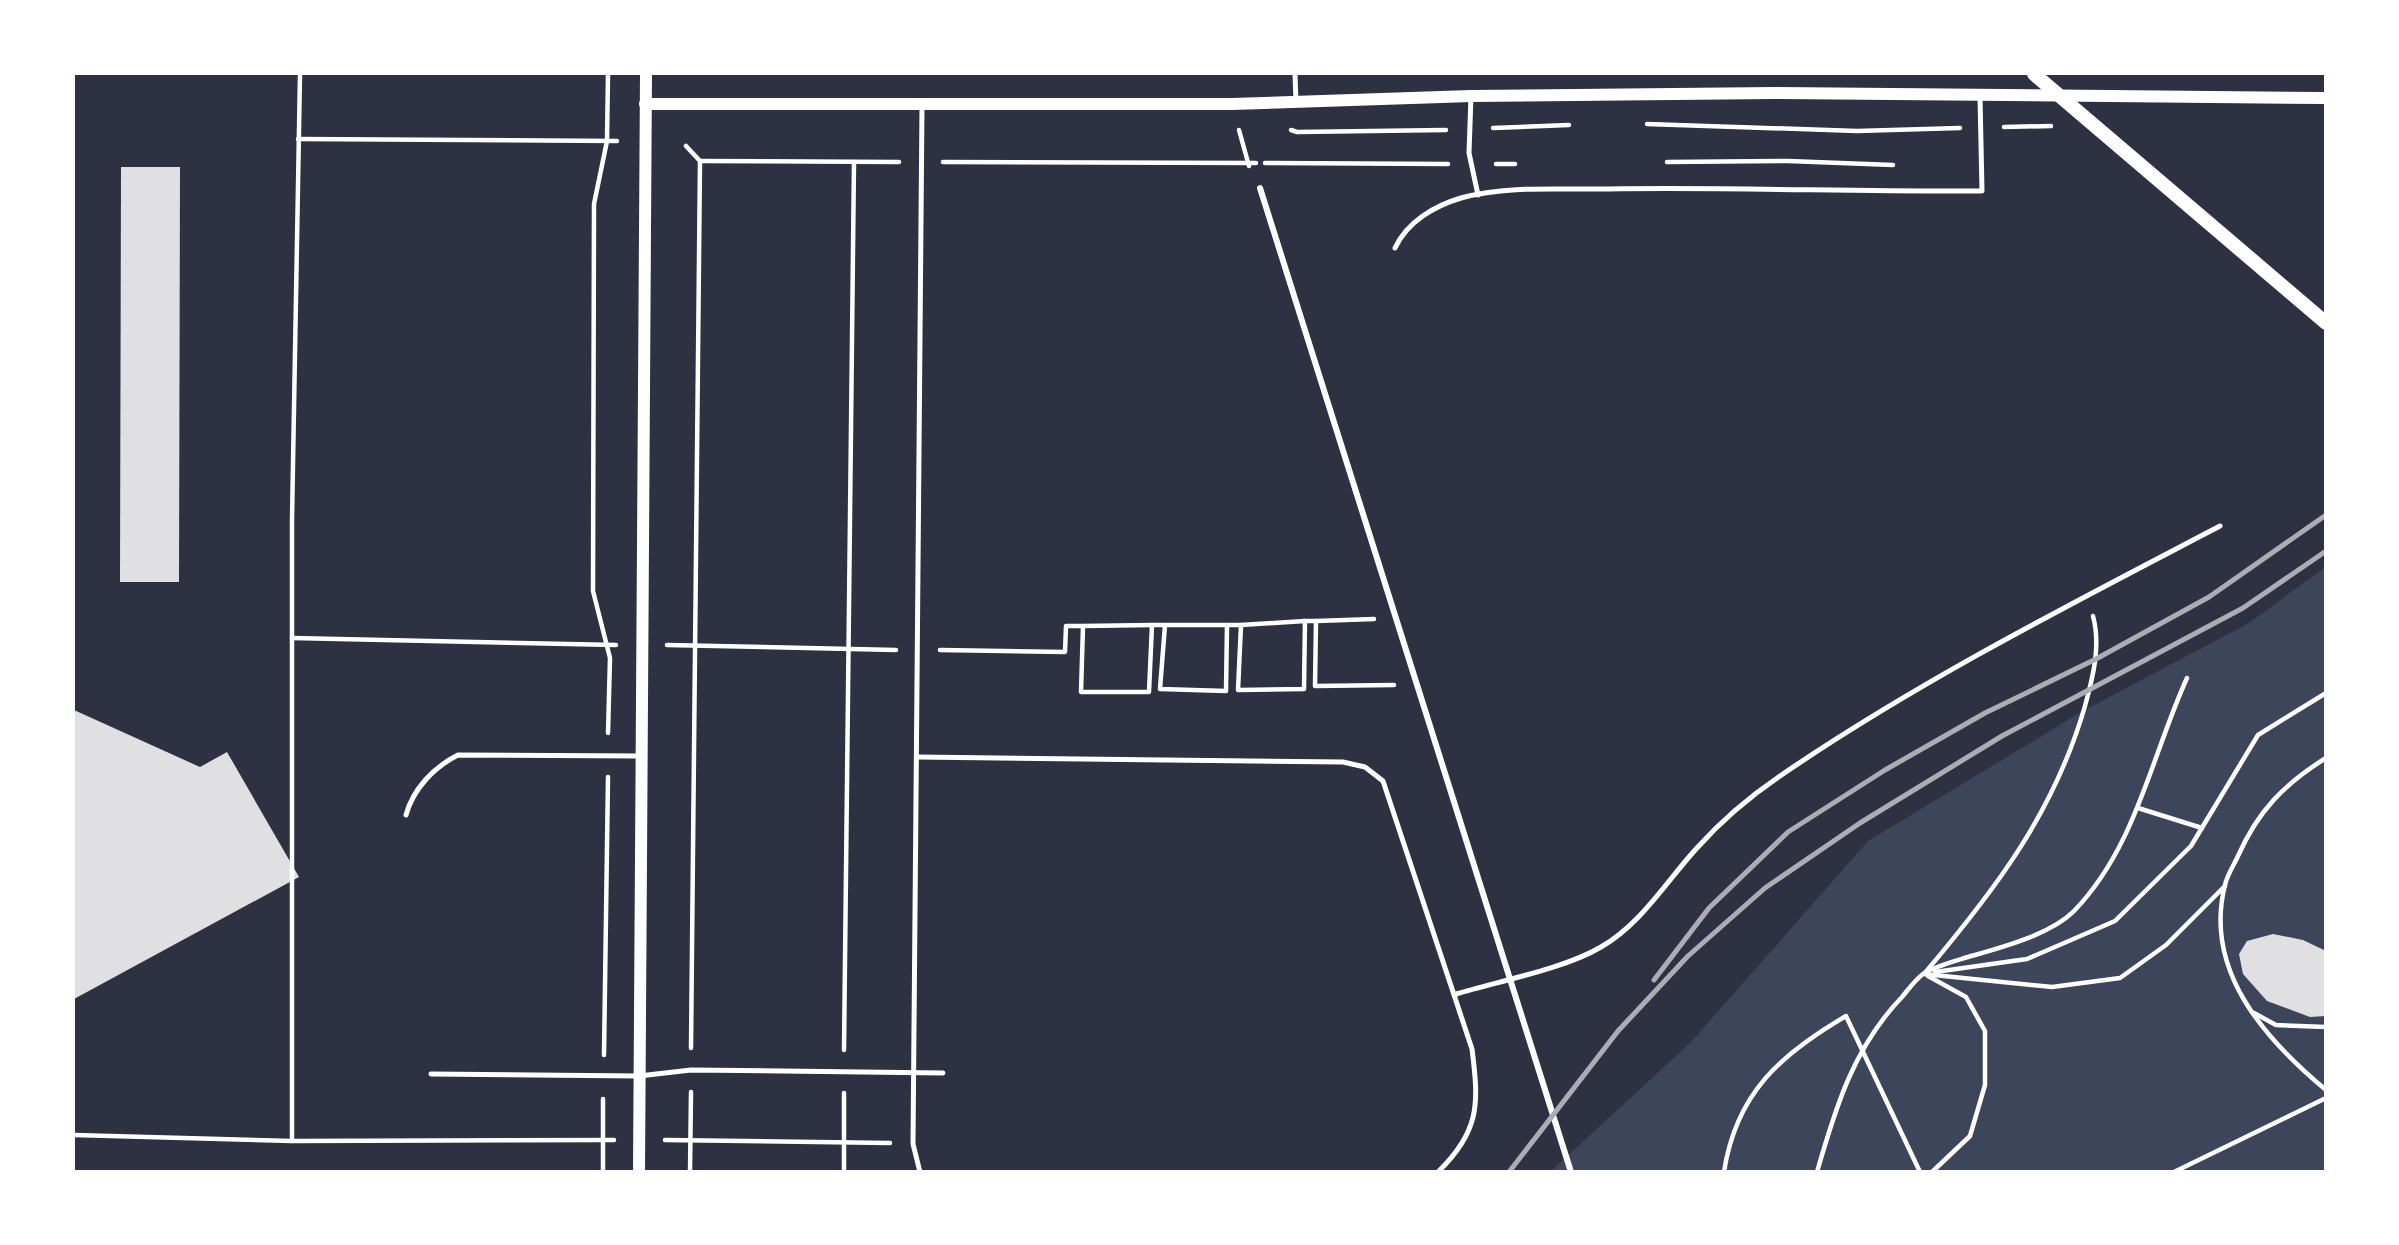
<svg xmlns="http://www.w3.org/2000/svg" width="2399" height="1245" font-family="'PT Serif',serif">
  <rect width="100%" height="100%" fill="#2d3142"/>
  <!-- green -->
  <path fill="#3c4559" d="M 2325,567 L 2325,1171 L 1550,1172 L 1691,1042 L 1868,841 L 2081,712 L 2249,623 Z"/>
  <!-- building -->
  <g fill="#e0e0e3">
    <path d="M 121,167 L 180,167 L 179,582 L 120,582 Z"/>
    <path d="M 74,710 L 200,767 L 227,752 L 299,877 L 74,999 Z"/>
    <path d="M 2273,934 L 2303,940 L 2326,951 L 2326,1016 L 2310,1017 L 2267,1001 L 2243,974 L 2239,954 L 2247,941 Z"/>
  </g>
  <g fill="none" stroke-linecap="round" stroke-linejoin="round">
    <!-- path -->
    <g stroke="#fff" stroke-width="4.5">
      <path d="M 300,74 L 292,520 L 292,1141 L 614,1140"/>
      <path d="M 608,74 L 607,141 L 594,204 L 593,591 L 610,658 L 608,733"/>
      <path d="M 1647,124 L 1857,131 L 1960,128"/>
      <path d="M 2004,127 L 2051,126"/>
      <path d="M 1493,128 L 1569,125"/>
      <path d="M 1239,130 L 1249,166"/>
      <path d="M 1291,130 L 1297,132 L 1446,130"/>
      <path d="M 298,139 L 617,141"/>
      <path d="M 686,146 L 700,161 L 691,1048"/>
      <path d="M 700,161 L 899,162"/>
      <path d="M 943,162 L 1256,163"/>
      <path d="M 1667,162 L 1788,161 L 1893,165"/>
      <path d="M 1265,163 L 1448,164"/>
      <path d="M 1496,164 L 1515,164"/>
      <path d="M 2093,616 C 2101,646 2093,677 2085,706 C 2054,813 1995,890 1924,974 L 2052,987 L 2120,978 L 2166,945 L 2225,886"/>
      <path d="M 1316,621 L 1374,619"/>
      <path d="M 1165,625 L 1227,625"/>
      <path d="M 1241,625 L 1305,621"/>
      <path d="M 1083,626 L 1152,625"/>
      <path d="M 292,638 L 616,645"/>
      <path d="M 667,645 L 896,650"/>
      <path d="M 940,650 L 1065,652 L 1066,626 L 1083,626 L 1081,692 L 1149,692 L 1152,625 L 1165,625 L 1160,689 L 1226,691 L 1227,625 L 1241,625 L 1238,690 L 1304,689 L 1305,621 L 1316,621 L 1315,686 L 1394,685"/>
      <path d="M 2326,758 C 2284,784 2258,811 2238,856 C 2234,865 2227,875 2225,885 C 2203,971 2266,1040 2326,1090"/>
      <path d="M 2138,808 L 2202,828"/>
      <path d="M 1935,972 L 2027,959 L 2115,921 L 2191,846 L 2258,735 L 2326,693"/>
      <path d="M 1928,976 L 1966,997 L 1985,1031 L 1985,1085 L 1970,1136 L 1932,1172"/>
      <path d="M 2254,1013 L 2276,1025 L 2326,1027"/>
      <path d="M 844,1050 L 854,162"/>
      <path d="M 604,1055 L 608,777"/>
      <path d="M 844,1093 L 844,1172"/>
      <path d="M 603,1099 L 603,1172"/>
      <path d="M 74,1135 L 292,1141"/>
      <path d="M 665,1140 L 890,1143"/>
      <path d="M 690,1172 L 691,1092"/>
      <path d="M 1724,1172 C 1736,1093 1781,1054 1846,1016 L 1920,1172"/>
      <path d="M 1817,1172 C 1836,1106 1854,1047 1902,997 C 1908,990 1915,980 1923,974 C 1935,966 1955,961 1968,957 C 2000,948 2050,935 2074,911 C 2136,847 2151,757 2187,678"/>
      <path d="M 2174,1172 L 2326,1098"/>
    </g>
    <!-- service -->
    <g stroke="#fff" stroke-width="5">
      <path d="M 1295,74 L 1296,102"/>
      <path d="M 1471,96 L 1469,153 L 1478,195"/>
      <path d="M 1395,248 C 1407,222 1434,206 1461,198 C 1508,185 1561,190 1609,189 C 1734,187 1858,192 1982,191 L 1980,97"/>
      <path d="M 918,757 L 1343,762 L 1365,767 L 1383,781 L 1472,1049 C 1479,1104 1480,1131 1438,1172"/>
      <path d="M 406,815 C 413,789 434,767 458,755 L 641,756"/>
      <path d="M 1456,994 C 1499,981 1564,969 1601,947 C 1641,924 1666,882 1696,849 C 1721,821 1749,797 1780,776 C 1919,681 2071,604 2220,526"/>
      <path d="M 431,1074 L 639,1076 L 691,1070 L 943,1073"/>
      <path d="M 920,1172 L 913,1144 L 922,106"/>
    </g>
    <!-- pedestrian -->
    <path stroke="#fff" stroke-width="6" d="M 1260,188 L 1571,1172"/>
    <!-- tertiary -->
    <g stroke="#fff" stroke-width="12">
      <path d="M 645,104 L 1232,104 L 1471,96 L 1774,93 L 2326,98"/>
      <path d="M 639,1172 L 646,74"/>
    </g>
    <!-- secondary -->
    <path stroke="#fff" stroke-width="14" d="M 2034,74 L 2326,323"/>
    <!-- rail -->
    <g stroke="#abadb3" stroke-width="5">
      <path d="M 1654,980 L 1709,908 L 1788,832 L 1885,770 L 1985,713 L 2096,659 L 2209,597 L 2326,515"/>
      <path d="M 1509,1172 L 1618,1031 L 1688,956 L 1765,888 L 1860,823 L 2002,736 L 2243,608 L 2326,551"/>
    </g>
  </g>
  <!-- border -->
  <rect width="2399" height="1245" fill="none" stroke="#ffffff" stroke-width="150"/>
</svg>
